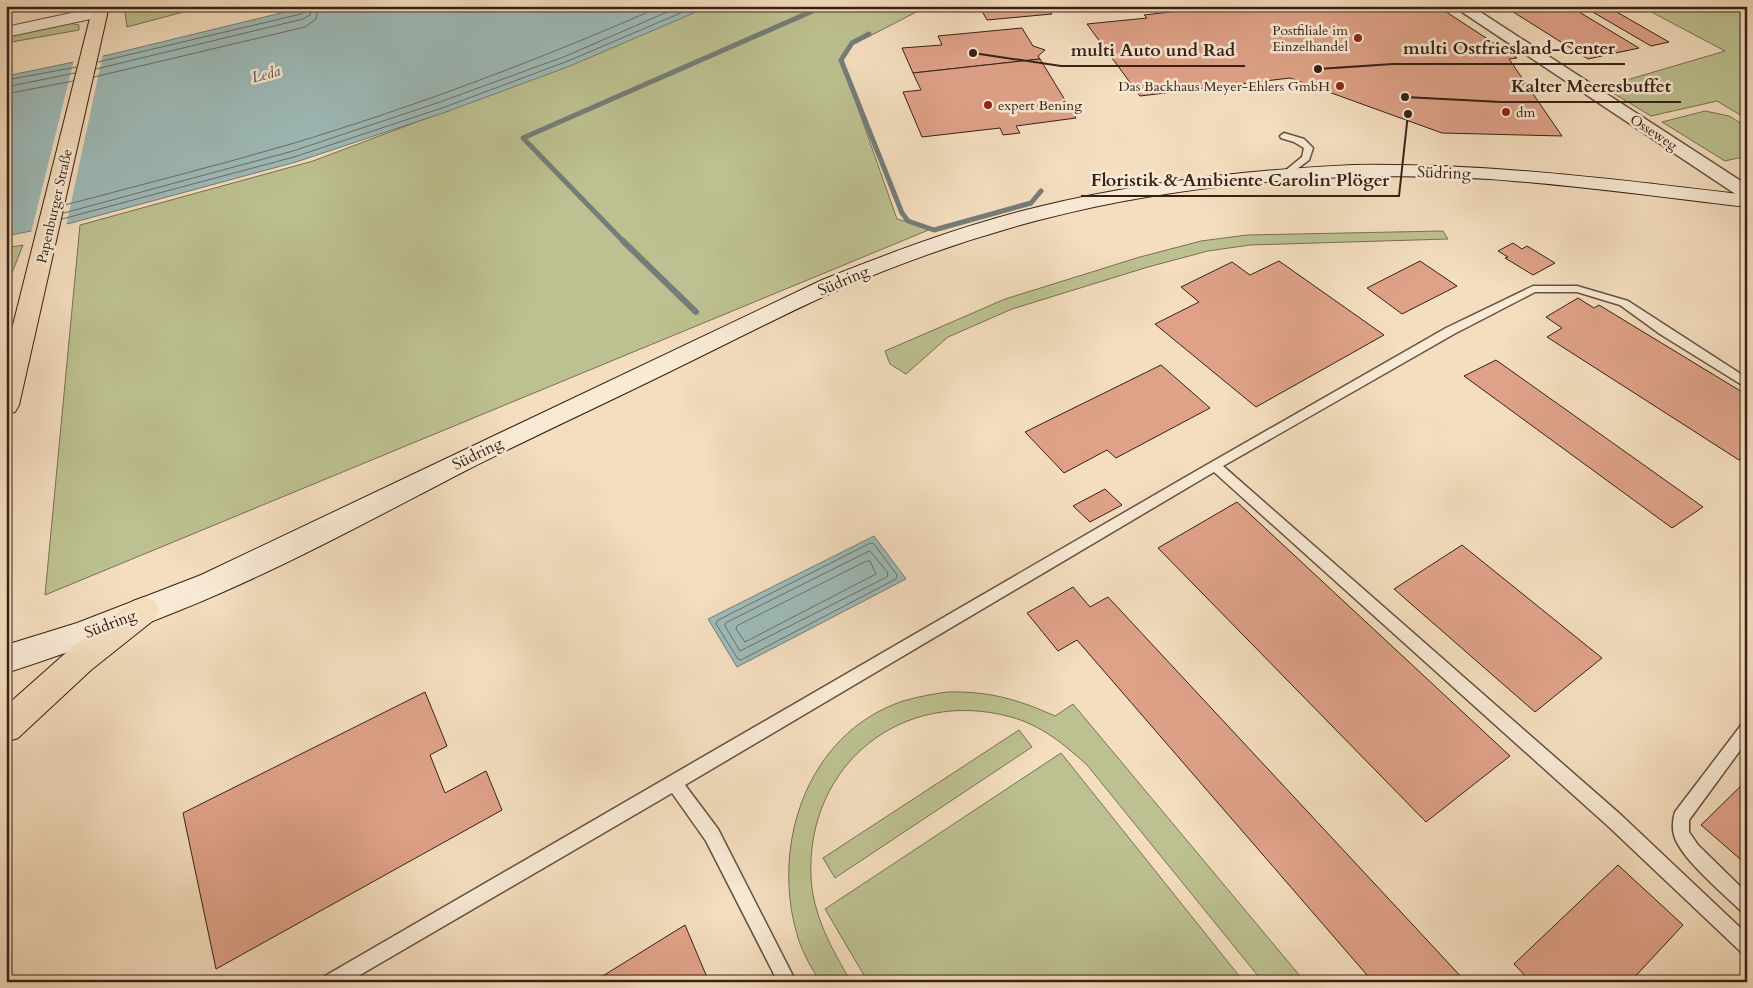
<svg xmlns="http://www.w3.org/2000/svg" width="1753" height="988" font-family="Cardo,serif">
  <rect width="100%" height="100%" fill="#f4debf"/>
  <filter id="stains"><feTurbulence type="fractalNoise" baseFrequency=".004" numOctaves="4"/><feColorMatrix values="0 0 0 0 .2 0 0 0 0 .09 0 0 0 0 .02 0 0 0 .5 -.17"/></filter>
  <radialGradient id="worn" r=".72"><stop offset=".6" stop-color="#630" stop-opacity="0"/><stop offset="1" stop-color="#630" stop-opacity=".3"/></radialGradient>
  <!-- green -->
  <g fill="#bdc191" stroke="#7a7054">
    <path d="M 124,6 L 206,6 L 127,27 Z"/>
    <path d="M 701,6 L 928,6 L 864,39 L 857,39 L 841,60 L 897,219 L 931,229 L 45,595 L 80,225 L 313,161 L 528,80 Z"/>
    <path d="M 1640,6 L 1747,6 L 1747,119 L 1717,101 L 1651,116 L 1603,87 L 1725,51 Z"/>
    <path d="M 68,23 L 79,25 L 79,30 L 6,43 L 6,36 Z"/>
    <path d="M 1705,111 L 1729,116 L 1747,127 L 1747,156 L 1725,161 L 1662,122 Z"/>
    <path d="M 1443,231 L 1448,239 L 1250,245 L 1208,251 L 1148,267 L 1012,309 L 948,337 L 906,374 L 890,364 L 885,351 L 1005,299 L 1140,257 L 1201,241 L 1247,235 Z"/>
    <path d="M 23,245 L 6,288 L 6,248 Z"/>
    <path d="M 947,692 C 989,691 1017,699 1055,716 L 1073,704 L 1305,982 L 1263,982 L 1087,765 C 1065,745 1041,725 1011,717 C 903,687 806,764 811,877 C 813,916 832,949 851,982 L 820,982 C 812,969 804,955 799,941 C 769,849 805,734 903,701 C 917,697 932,694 947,692 Z"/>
    <path d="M 1019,730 L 1032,747 L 835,878 L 823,858 Z"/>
    <path d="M 1061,753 L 1244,982 L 868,982 L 825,909 Z"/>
  </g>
  <!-- water -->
  <g fill="#9ebbb9" stroke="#757d78">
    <path d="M 310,6 L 710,6 L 570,66 L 443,113 L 296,162 L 71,223 L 6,236 L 6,76 L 108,55 Z"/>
    <path d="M 874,536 L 906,579 L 737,667 L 708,619 Z"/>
  </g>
  <!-- pier -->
  <path fill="#f4debf" d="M 103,54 L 66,226 L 31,233 L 74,60 Z"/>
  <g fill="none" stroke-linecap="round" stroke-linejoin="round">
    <!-- shore -->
    <g stroke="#6b6e68" stroke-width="1">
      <path d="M 98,62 L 301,14 L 305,11 L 306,6"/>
      <path d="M 96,69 L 303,19 L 310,15 L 312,6"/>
      <path d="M 94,77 L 305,27 L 316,19 L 319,6"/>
      <path d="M 6,80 L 77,67"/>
      <path d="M 6,87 L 75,73"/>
      <path d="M 6,94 L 73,81"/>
      <path d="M 65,205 C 140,185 216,166 291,144 C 417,106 541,59 662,6"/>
      <path d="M 64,213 L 293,151 L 440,102 L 566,56 L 681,6"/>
      <path d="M 62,219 L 294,157 L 442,108 L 568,61 L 697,6"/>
      <path d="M 871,543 L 874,544 L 897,575 L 896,579 L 741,660 L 738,659 L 716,624 L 717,621 Z"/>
      <path d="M 870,551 L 888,573 L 887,577 L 740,651 L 725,626 L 726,623 Z"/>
      <path d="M 867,561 L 870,561 L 876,574 L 745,642 L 736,629 L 737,626 Z"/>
    </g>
    <!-- stream-far1 -->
    <g stroke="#757d78" stroke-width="5">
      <path d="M 869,34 L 852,43 L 841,60 L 902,213 L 908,221 L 934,230 L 1031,203 L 1041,191"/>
      <path d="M 624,242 L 523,138 L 824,6"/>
    </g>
    <!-- stream -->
    <path stroke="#757d78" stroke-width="6" d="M 623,241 L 696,312"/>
  </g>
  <!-- building -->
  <g fill="#dfa289" stroke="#382016">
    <path d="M 979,6 L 1047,6 L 1052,14 L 987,20 Z"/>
    <path d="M 1175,6 L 1437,6 L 1517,58 L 1509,59 L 1562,136 L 1442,133 L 1290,78 L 1140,96 L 1087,24 L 1147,18 L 1144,15 L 1179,11 Z"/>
    <path d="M 1530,6 L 1569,6 L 1639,48 L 1588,59 L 1510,10 Z"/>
    <path d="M 1608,7 L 1669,42 L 1651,46 L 1591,11 Z"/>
    <path d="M 1022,28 L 1033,46 L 1045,50 L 1038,56 L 1040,59 L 913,73 L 902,48 L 942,45 L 938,36 Z"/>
    <path d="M 1040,59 L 1076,118 L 1016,126 L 1020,133 L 1003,135 L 1000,128 L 922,137 L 903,92 L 921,90 L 913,73 Z"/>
    <path d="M 1513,243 L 1522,249 L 1527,246 L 1555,263 L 1533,275 L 1505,258 L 1508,257 L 1498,251 Z"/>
    <path d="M 1279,261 L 1384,335 L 1256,407 L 1155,324 L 1199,302 L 1181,287 L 1232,262 L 1250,275 Z"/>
    <path d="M 1420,261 L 1457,286 L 1402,314 L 1367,288 Z"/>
    <path d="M 1578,298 L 1594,308 L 1599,305 L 1747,395 L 1747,454 L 1739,460 L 1547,337 L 1562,328 L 1546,317 Z"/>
    <path d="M 1496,360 L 1703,507 L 1672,528 L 1464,376 Z"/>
    <path d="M 1161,365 L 1210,408 L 1116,458 L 1107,450 L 1064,473 L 1025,432 Z"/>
    <path d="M 1105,489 L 1122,505 L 1090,522 L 1073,506 Z"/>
    <path d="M 1237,502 L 1510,756 L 1426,822 L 1158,548 Z"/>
    <path d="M 1462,545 L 1602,658 L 1535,712 L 1394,589 Z"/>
    <path d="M 1073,587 L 1090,607 L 1108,597 L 1466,982 L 1373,982 L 1077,640 L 1058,651 L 1027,613 Z"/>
    <path d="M 425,692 L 447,746 L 430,755 L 445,793 L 486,771 L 502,810 L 216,969 L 183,813 Z"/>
    <path d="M 1747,780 L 1747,865 L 1701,825 Z"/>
    <path d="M 1618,865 L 1683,925 L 1630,982 L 1531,982 L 1514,964 Z"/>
    <path d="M 685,925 L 709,982 L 593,982 Z"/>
  </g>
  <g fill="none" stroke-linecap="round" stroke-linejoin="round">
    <!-- service casing -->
    <g stroke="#675040" stroke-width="3">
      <g id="service">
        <path d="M 1284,133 L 1304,139 L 1313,148 L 1309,160 L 1285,178 L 1280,175 L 1302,157 L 1304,148 L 1294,142 L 1281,138 L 1280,136 Z"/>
        <path d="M 1533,286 L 1577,286 L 1628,301 L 1747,378 L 1747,388 L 1660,334 L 1620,305 L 1577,292 L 1535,292 L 1454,334 L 1223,466 L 1621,815 L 1747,934 L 1747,954 L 1741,952 L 1609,827 L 1214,472 L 685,785 L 718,829 L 796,982 L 778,982 L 706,841 L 672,793 L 348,982 L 322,982 L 325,976 L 1196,471 L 1446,328 Z"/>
        <path d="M 1747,722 L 1747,741 L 1689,820 L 1689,832 L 1698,845 L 1747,893 L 1747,913 L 1741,911 C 1724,894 1680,858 1674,835 C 1672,828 1673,819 1675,812 L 1742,724 Z"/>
      </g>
    </g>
    <!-- minor casing -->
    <g stroke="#675040" stroke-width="3">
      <path id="minor" d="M 1453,6 L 1471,6 L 1747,185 L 1747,199 L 1740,197 Z"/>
    </g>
    <!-- tertiary casing -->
    <g stroke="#675040" stroke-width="2">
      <path id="tertiary" d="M 99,7 L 105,8 L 107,12 L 105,16 L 6,37 L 6,27 Z"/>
    </g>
    <!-- secondary casing -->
    <g stroke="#382016" stroke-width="2">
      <path id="secondary" d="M 1353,165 C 1486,163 1615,179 1747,195 L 1747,207 C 1661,197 1575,185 1489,179 C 1344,170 1180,183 1039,220 C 971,238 902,262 838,290 C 782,315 727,344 671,371 C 602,405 532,437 463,472 C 384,513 305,556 223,592 C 153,623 79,649 6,673 L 6,645 L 77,623 L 201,575 L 822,280 C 892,252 964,225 1038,207 C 1141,182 1247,170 1353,165 Z"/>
    </g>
    <!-- primary casing -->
    <g stroke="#382016" stroke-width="2">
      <g id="primary">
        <path d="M 93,6 L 109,6 L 19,405 L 15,412 L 6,414 L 6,353 Z"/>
        <path d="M 144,597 L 155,601 L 159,610 L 155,619 L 91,670 L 18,738 L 6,742 L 6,706 L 69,650 L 133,601 Z"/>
      </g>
    </g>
    <!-- service -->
    <use href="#service" fill="#f8ead5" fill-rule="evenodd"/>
    <!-- minor -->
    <use href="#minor" fill="#f8ead5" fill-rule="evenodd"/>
    <!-- tertiary -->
    <use href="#tertiary" fill="#f8ead5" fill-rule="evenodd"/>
    <!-- secondary -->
    <use href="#secondary" fill="#f8ead5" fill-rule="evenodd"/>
    <!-- primary -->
    <use href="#primary" fill="#f4debf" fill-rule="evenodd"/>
  </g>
  <!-- markers -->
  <g fill="#8f2418" stroke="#f8ead5" stroke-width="2">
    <circle cx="1358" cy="38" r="5"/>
    <circle cx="1340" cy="86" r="5"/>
    <circle cx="988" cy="105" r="5"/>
    <circle cx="1506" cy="112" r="5"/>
  </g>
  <g text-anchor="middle" stroke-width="5" stroke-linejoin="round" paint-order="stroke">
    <!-- far-poi labels -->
    <g font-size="14" fill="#382016" stroke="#f8ead5" text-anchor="end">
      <text x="1348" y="35">Postfiliale im<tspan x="1348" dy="16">Einzelhandel</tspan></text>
      <text x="1330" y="91">Das Backhaus Meyer-Ehlers GmbH</text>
      <text x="998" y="110" text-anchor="start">expert Bening</text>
      <text x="1516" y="117" text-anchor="start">dm</text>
    </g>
    <!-- far-street labels -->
    <g font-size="14" fill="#382016" stroke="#f8ead5">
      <text transform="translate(1654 132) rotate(33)" y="5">Osseweg</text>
      <text transform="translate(54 206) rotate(-77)" y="5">Papenburger Straße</text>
    </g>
    <!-- far-water labels -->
    <g font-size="15" font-style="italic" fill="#574e47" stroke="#f8ead5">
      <text transform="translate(266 74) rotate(-15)" y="5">Leda</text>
    </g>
    <!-- street labels -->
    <g font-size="16" fill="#382016" stroke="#f8ead5">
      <text transform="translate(1444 172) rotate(2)" y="6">Südring</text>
      <text transform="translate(843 280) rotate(-23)" y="6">Südring</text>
      <text transform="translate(477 453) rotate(-26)" y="6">Südring</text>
      <text transform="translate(110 623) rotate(-21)" y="6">Südring</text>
    </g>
  </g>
  <!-- callouts -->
  <path fill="none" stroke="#382016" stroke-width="2" d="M1318 69L1393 64H1625M973 53L1061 66H1245M1405 97L1501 102H1681M1408 114L1399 196H1081"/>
  <g fill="#382016" stroke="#f8ead5" stroke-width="2">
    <circle cx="1318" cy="69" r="5"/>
    <circle cx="973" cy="53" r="5"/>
    <circle cx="1405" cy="97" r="5"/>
    <circle cx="1408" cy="114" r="5"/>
  </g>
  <g font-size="18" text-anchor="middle" font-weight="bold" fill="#382016" stroke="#f8ead5" stroke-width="5" stroke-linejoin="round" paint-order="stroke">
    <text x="1509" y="54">multi Ostfriesland-Center</text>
    <text x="1153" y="56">multi Auto und Rad</text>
    <text x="1591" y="92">Kalter Meeresbuffet</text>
    <text x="1240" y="186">Floristik &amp; Ambiente Carolin Plöger</text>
  </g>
  <!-- margin -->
  <rect width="1753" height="988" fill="none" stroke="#f4debf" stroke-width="25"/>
  <rect x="8" y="8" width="1738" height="973" fill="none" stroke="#382016" stroke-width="2.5"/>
  <rect x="12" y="12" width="1728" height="963" fill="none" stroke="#382016"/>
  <rect width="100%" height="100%" filter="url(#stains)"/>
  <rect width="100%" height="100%" fill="url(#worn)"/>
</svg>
